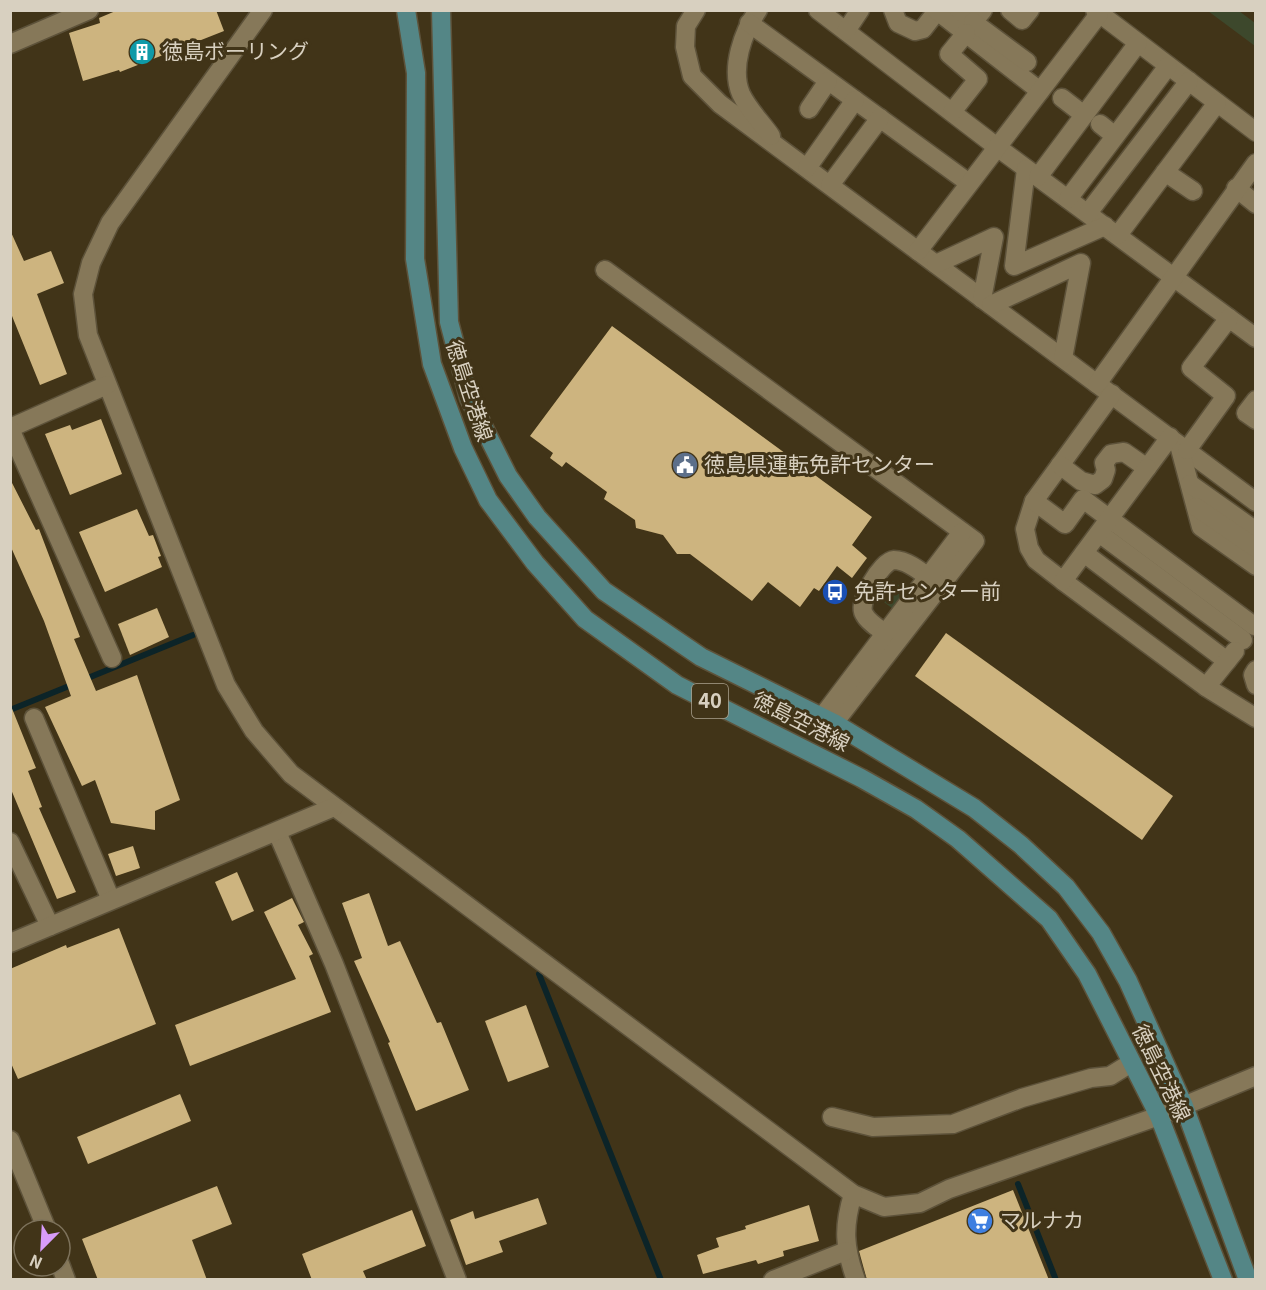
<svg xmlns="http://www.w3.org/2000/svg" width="1266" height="1290" font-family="Georgia,'Noto Sans JP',serif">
  <rect width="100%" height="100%" fill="#413418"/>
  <!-- green -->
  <g fill="#3d482c">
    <path d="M 1208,11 L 1239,11 L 1255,23 L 1255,46 Z"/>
    <path d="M 893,581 L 907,591 L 893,609 L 880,599 Z"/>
  </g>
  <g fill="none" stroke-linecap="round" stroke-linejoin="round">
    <!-- stream -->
    <g stroke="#0c2428" stroke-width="6">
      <path d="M 83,680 L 193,635"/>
      <path d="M 10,710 L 74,684"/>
      <path d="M 539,974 L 661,1280"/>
      <path d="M 1018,1184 L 1056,1280"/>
    </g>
  </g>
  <!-- building -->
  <g fill="#cdb47f">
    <path d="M 118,10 L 216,10 L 224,31 L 120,72 L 119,70 L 83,81 L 69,33 L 100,23 L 99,18 Z"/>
    <path d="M 10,230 L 24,261 L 51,251 L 64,283 L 37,294 L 67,374 L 40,385 L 10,311 Z"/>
    <path d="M 612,326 L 872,517 L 852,545 L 867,558 L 852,578 L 837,566 L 819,591 L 814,588 L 800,607 L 768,582 L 752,601 L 690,554 L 677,554 L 663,535 L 636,528 L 635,520 L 604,499 L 607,492 L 566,462 L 562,467 L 550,458 L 553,453 L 530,436 Z"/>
    <path d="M 101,419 L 122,474 L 70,495 L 45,434 L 70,425 L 72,430 Z"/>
    <path d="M 10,479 L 36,530 L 39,529 L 80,637 L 74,639 L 96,691 L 137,675 L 180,800 L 155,811 L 155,830 L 111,823 L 95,780 L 82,786 L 45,707 L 71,696 L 44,621 L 10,545 Z"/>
    <path d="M 137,509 L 149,536 L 153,535 L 161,556 L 158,557 L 162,567 L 105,592 L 79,532 Z"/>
    <path d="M 157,608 L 169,637 L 130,655 L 118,624 Z"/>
    <path d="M 946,633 L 1173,796 L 1142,840 L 915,676 Z"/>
    <path d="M 11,706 L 36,768 L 28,771 L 42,807 L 39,808 L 76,892 L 57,899 L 10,787 Z"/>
    <path d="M 133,846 L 140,868 L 116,876 L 108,854 Z"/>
    <path d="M 237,872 L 254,911 L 232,921 L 215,882 Z"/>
    <path d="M 369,893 L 388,946 L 400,941 L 437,1023 L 441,1022 L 469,1090 L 416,1111 L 388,1043 L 390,1042 L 354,961 L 362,958 L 342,903 Z"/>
    <path d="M 292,898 L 304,922 L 298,925 L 313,954 L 309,956 L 331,1012 L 190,1066 L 175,1025 L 296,979 L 264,912 Z"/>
    <path d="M 119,928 L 156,1024 L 18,1079 L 10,1061 L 10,969 L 66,945 L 67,948 Z"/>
    <path d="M 526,1005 L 549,1067 L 508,1082 L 485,1021 Z"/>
    <path d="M 180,1094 L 191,1121 L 88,1164 L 77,1137 Z"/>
    <path d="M 217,1186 L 232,1224 L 192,1240 L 207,1280 L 98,1280 L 82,1239 Z"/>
    <path d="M 1013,1190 L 1049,1280 L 867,1280 L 859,1251 Z"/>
    <path d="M 538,1198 L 547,1224 L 499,1241 L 503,1252 L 466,1265 L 450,1220 L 473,1211 L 475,1219 Z"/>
    <path d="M 809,1205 L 819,1241 L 783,1251 L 784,1256 L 758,1264 L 756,1260 L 703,1274 L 697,1255 L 719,1247 L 716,1238 L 746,1229 L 745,1226 Z"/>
    <path d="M 412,1210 L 426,1246 L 363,1271 L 367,1280 L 312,1280 L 302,1254 Z"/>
  </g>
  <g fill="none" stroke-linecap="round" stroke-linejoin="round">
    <!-- minor casing -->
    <g stroke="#5d523a" stroke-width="21">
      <g id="minor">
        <path d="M 263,10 L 110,223 L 91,263 L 83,294 L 88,335 L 226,685 L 254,731 L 291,774 L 853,1194 L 884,1207 L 920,1203 L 949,1189 L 1159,1116 L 1256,1076"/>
        <path d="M 696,10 L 686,26 L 685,47 L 692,76 L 720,104 L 1256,502"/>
        <path d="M 758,10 C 743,32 730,68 741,94 C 748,109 762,123 771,136"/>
        <path d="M 818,10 L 997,147 L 1256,338"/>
        <path d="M 893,10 L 898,23 L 915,31 L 923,29 L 937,11"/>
        <path d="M 936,10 L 1040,91"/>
        <path d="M 959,10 L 973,22 L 983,10"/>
        <path d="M 1010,10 L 1022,20 L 1030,10"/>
        <path d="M 1095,10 L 1256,132"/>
        <path d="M 973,22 L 1027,62"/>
        <path d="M 749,23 L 969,183"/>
        <path d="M 846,31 L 860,10"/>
        <path d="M 10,44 L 89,10"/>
        <path d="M 1062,98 L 1084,115"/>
        <path d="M 809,109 L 828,81"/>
        <path d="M 952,112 L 978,79 L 949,54 L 966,33"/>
        <path d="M 1100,124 L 1115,136"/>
        <path d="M 807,168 L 855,100"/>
        <path d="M 1026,169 L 1014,266 L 1105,226"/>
        <path d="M 1165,172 L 1193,191"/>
        <path d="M 1038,177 L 1138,43"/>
        <path d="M 830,185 L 880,118"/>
        <path d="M 1236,188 L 1256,204"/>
        <path d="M 1068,199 L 1168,66"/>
        <path d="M 1088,213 L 1189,81"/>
        <path d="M 1118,235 L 1217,103"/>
        <path d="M 918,251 L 1099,14"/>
        <path d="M 936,264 L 994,237 L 982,299"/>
        <path d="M 605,270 L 975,541 L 834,723"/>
        <path d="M 991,305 L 1081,263 L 1063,358"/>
        <path d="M 1097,384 L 1256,163"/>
        <path d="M 1112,394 L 1034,501 L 1025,529 L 1029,548 L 1036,560 L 1063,581 L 1206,687 L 1256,718"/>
        <path d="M 1256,400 L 1246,413 L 1256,420"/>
        <path d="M 10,428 L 107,385"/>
        <path d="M 10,429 L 112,658"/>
        <path d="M 1179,445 L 1201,527 L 1256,566"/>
        <path d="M 1187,450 L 1226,396 L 1191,368 L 1229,318"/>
        <path d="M 1060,465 L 1081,481 L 1095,485 L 1103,479 L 1106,470 L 1104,463 L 1111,454 L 1124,452 L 1147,468 L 1170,437"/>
        <path d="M 1190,484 L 1256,531"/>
        <path d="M 1034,501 L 1065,524 L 1083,499 L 1254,626"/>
        <path d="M 1196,507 L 1256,548"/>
        <path d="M 1099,533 L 1243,640"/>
        <path d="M 1084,553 L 1227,661"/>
        <path d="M 1063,581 L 1147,468"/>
        <path d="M 885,633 C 878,628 868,622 864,614 C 857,602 881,561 894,560 C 906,560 919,570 928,577"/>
        <path d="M 1256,670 L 1253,675 L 1256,685"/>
        <path d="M 1206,687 L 1235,651"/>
        <path d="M 822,717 L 962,532"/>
        <path d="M 34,718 L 111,900"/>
        <path d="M 277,832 L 334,964 L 457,1280"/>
        <path d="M 10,842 L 50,926"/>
        <path d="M 10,943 L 334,807"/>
        <path d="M 832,1117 L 873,1127 L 953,1124 L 1022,1098 L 1091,1078 L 1110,1076 L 1131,1063"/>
        <path d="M 10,1140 L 47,1230"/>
        <path d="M 853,1194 C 843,1227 844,1247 856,1280"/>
        <path d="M 60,1264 L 66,1280"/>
        <path d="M 773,1280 L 846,1251"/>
      </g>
    </g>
    <!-- major casing -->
    <g stroke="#5d523a" stroke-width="21">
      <g id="major">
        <path d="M 406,10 L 416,73 L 415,259 L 432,364 L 463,448 L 488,500 L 535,563 L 585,619 L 677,685 L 861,778 L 916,809 L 958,839 L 1049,919 L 1087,974 L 1159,1116 L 1223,1280"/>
        <path d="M 441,10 L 449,322 L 469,398 L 508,476 L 537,517 L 604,591 L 701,657 L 834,723 L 974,808 L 1021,845 L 1066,887 L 1101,933 L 1128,981 L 1184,1106 L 1248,1280"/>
      </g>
    </g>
    <!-- minor -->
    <use href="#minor" stroke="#867859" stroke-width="18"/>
    <!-- major -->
    <use href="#major" stroke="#548686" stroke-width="18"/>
  </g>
  <!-- icons -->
  <defs>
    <g id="building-disc" transform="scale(1.35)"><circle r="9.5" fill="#0f9aa8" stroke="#413418"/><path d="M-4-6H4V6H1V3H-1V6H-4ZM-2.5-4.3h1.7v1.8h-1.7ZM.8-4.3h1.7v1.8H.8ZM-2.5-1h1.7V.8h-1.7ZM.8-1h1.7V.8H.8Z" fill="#fff"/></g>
    <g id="civic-disc" transform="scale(1.35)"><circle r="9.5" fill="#5c6f8a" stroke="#413418"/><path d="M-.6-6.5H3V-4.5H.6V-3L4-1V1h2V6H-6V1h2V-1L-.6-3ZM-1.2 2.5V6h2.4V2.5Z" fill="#fff"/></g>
    <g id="bus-disc" transform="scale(1.35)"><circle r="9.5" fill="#1a4fb4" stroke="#413418"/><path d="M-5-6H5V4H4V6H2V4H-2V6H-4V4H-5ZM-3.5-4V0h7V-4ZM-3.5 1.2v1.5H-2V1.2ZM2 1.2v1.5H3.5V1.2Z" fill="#fff"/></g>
    <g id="supermarket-disc" transform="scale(1.35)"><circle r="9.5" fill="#3f7fe0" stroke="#413418"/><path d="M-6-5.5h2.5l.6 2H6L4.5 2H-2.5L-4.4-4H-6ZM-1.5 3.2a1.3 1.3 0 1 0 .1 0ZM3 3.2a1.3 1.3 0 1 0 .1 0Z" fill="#fff"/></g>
  </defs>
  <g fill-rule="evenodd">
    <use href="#building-disc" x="142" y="52"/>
    <use href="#civic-disc" x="685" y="465"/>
    <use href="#bus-disc" x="835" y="592"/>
    <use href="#supermarket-disc" x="980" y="1221"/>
  </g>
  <g text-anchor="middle" stroke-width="6" stroke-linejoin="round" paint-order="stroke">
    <!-- shield labels -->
    <rect fill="#413418" stroke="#aba18e" stroke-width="1.5" x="692" y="684" width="36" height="34" rx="4.5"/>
    <g font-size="20" font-weight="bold" fill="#d8d0c0">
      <text x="710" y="708">40</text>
    </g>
    <!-- poi labels -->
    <g font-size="21" fill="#d8d0c0" stroke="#413418" text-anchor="start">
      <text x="162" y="59">徳島ボーリング</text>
      <text x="704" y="472">徳島県運転免許センター</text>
      <text x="854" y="599">免許センター前</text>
      <text x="1000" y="1228">マルナカ</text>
    </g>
    <!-- street labels -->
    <g font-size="21" fill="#d8d0c0" stroke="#413418">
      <text transform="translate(469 391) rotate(72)" y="7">徳島空港線</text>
      <text transform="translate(801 722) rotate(27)" y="7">徳島空港線</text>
      <text transform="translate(1161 1073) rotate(64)" y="7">徳島空港線</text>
    </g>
  </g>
  <!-- border -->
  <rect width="1266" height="1290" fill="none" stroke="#d8d0c0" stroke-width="24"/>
  <!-- north arrow -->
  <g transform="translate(42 1248) rotate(204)"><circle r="28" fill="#413418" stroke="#7d725b" stroke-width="1.5"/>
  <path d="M0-4.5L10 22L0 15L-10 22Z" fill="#d79bf9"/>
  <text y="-9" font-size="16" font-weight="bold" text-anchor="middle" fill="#d8d0c0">N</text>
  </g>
</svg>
